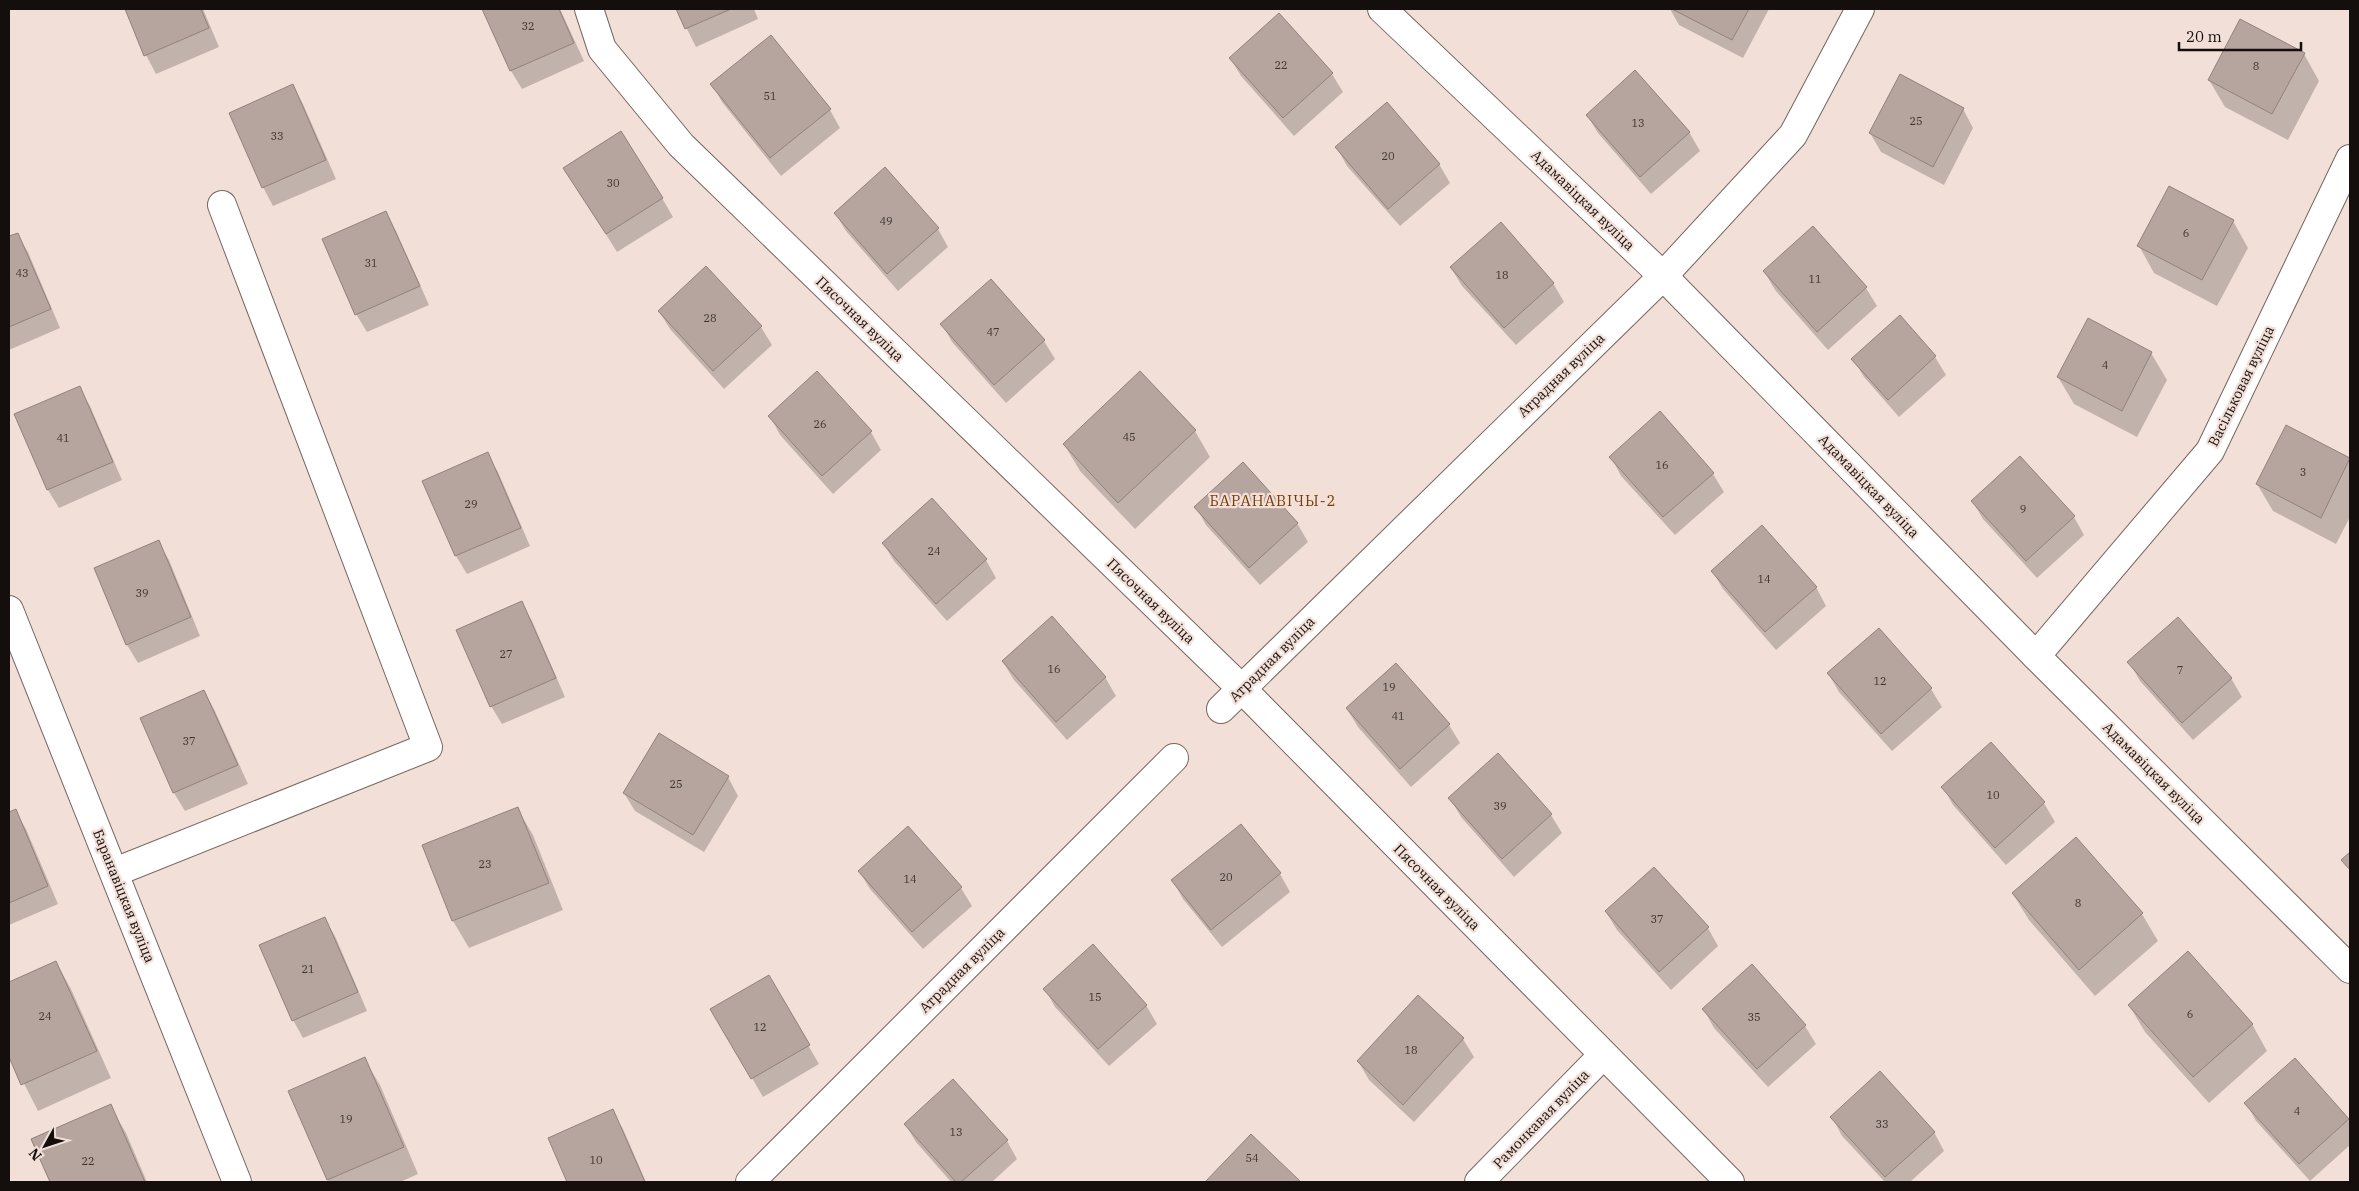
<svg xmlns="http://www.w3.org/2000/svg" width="2359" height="1191" font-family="'IBM Plex Serif',serif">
  <rect width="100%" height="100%" fill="#f2e0d8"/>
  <!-- shadow -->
  <g fill="#0003">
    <path d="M 126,9 L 203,9 L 219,47 L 156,74 L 146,55 Z"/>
    <path d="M 484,9 L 560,9 L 584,61 L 522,89 L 511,71 Z"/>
    <path d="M 677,9 L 754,9 L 758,19 L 696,47 Z"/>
    <path d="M 1670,9 L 1769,9 L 1743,58 L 1679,25 Z"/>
    <path d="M 2304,54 L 2319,81 L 2288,140 L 2225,107 L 2209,80 Z"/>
    <path d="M 1230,58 L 1332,74 L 1343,92 L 1294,136 L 1241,76 Z"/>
    <path d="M 712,84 L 830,110 L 840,128 L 781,176 L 722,102 Z"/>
    <path d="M 293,86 L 303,104 L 336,179 L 273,206 L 263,187 Z"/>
    <path d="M 1963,109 L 1973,128 L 1944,185 L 1881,152 L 1870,133 Z"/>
    <path d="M 1587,115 L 1689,132 L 1700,151 L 1651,194 L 1598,133 Z"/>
    <path d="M 1337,148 L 1439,164 L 1450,183 L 1400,226 L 1347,166 Z"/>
    <path d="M 576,187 L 662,198 L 673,217 L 617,252 Z"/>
    <path d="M 385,212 L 396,231 L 429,305 L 367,332 L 356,314 Z"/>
    <path d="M 835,213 L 938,229 L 948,247 L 898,291 L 846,231 Z"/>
    <path d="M 2233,221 L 2248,248 L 2217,306 L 2154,273 L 2139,246 Z"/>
    <path d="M 1813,228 L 1866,288 L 1877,306 L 1828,350 L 1775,290 L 1764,271 Z"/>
    <path d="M 17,234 L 28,252 L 60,328 L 9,350 L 9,238 Z"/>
    <path d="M 1451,268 L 1553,283 L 1564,302 L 1516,345 L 1462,286 Z"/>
    <path d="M 991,281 L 1044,341 L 1055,359 L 1006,403 L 952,342 L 942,324 Z"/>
    <path d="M 659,311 L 761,327 L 772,345 L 724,389 L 670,329 Z"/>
    <path d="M 1900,317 L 1935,357 L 1946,375 L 1899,417 L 1864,377 L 1853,359 Z"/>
    <path d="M 2151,353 L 2167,380 L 2137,437 L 2074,404 L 2058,377 Z"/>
    <path d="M 817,373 L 871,432 L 881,450 L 833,494 L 780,435 L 770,416 Z"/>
    <path d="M 79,388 L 90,406 L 122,480 L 59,508 L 48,490 L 16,415 Z"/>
    <path d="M 2287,427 L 2350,460 L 2350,517 L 2336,544 L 2273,511 L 2257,484 Z"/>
    <path d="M 1195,431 L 1210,457 L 1135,529 L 1080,471 L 1064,444 Z"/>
    <path d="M 487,454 L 498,472 L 530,546 L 467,574 L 456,556 L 424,482 Z"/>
    <path d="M 1611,457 L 1713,474 L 1724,492 L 1675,535 L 1621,476 Z"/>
    <path d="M 1972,501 L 2074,517 L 2084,535 L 2037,578 L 1983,519 Z"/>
    <path d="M 1196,507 L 1297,523 L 1308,542 L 1260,585 L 1206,525 Z"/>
    <path d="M 158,542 L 169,560 L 200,636 L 138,663 L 127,645 L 95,569 Z"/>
    <path d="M 883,543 L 986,560 L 996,578 L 947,621 L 894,561 Z"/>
    <path d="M 1712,571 L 1816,587 L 1826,606 L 1776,650 L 1723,589 Z"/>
    <path d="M 521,603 L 532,621 L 565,697 L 502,724 L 491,706 Z"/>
    <path d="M 1878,629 L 1931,689 L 1942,707 L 1892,751 L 1839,692 L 1828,673 Z"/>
    <path d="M 1003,662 L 1105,677 L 1116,696 L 1067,740 L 1014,680 Z"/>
    <path d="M 2129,662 L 2231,678 L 2242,697 L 2193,740 L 2140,681 Z"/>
    <path d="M 204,691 L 214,709 L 248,784 L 185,811 L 174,793 L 142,719 Z"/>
    <path d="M 1347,709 L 1449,725 L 1460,743 L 1411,787 L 1358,727 Z"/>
    <path d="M 1990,744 L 2044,803 L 2055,822 L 2006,865 L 1953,805 L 1943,787 Z"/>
    <path d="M 1498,755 L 1551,815 L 1562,833 L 1514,877 L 1461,817 L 1450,798 Z"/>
    <path d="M 728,777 L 738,796 L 704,852 L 635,811 L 624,793 Z"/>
    <path d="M 517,808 L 533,835 L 563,910 L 469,948 L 453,921 L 423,845 Z"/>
    <path d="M 15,811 L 26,829 L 58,904 L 9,925 L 9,814 Z"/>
    <path d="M 1240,826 L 1280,874 L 1290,892 L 1222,947 L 1183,899 L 1173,881 Z"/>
    <path d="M 2076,838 L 2142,914 L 2158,941 L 2095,996 L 2029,920 L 2013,894 Z"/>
    <path d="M 859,871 L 961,888 L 972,906 L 923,949 L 870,889 Z"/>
    <path d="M 1606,912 L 1708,928 L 1718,946 L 1671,990 L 1617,930 Z"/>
    <path d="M 324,918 L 335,936 L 367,1011 L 303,1038 L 293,1020 Z"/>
    <path d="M 56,962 L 71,989 L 111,1078 L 38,1111 L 9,1054 L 9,984 Z"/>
    <path d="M 1752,966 L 1805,1026 L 1816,1044 L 1768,1087 L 1714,1028 L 1704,1010 Z"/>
    <path d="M 768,976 L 819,1064 L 763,1097 L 712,1009 Z"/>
    <path d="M 1045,989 L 1146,1005 L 1157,1024 L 1109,1066 L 1055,1007 Z"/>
    <path d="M 1418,997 L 1463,1039 L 1474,1057 L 1414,1122 L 1369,1080 L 1358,1061 Z"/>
    <path d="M 2129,1005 L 2252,1024 L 2267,1051 L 2209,1103 L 2145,1032 Z"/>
    <path d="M 364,1059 L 380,1085 L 418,1174 L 400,1182 L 329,1182 L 289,1092 Z"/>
    <path d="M 2246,1103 L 2348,1119 L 2350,1123 L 2350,1145 L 2310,1181 L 2256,1121 Z"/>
    <path d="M 110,1106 L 126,1133 L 147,1182 L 51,1182 L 33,1140 Z"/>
    <path d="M 612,1111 L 623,1129 L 646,1182 L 569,1182 L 550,1139 Z"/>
    <path d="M 1832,1117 L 1934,1132 L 1944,1151 L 1910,1182 L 1885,1182 L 1842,1136 Z"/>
    <path d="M 905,1124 L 1007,1141 L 1017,1159 L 992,1182 L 951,1182 L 916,1142 Z"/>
    <path d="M 1251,1136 L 1299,1182 L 1207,1182 Z"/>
  </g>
  <!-- building -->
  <g fill="#b6a49f" stroke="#92817c">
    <path d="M 125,9 L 201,9 L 209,28 L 144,56 Z"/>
    <path d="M 482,9 L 559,9 L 574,43 L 510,71 Z"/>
    <path d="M 676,9 L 731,9 L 685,29 Z"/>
    <path d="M 1672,9 L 1749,9 L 1732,40 Z"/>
    <path d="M 1279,13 L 1333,73 L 1283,118 L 1229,58 Z"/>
    <path d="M 2240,19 L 2305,53 L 2272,114 L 2208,80 Z"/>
    <path d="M 771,35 L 831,109 L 770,158 L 710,84 Z"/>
    <path d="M 1635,70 L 1690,132 L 1640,177 L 1586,115 Z"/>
    <path d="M 1900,74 L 1964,108 L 1933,167 L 1869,133 Z"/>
    <path d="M 293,84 L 326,160 L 262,188 L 229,113 Z"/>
    <path d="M 1387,102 L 1440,164 L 1388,209 L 1335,147 Z"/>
    <path d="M 621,131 L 663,198 L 606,234 L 563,168 Z"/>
    <path d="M 885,167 L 939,228 L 887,274 L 834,213 Z"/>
    <path d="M 2169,186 L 2234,220 L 2202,280 L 2137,246 Z"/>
    <path d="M 386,211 L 420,286 L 355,315 L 322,239 Z"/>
    <path d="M 1501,222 L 1554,283 L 1504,328 L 1450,267 Z"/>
    <path d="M 1813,226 L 1867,287 L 1817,332 L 1763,271 Z"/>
    <path d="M 18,233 L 51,309 L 9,327 L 9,236 Z"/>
    <path d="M 706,266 L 762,326 L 713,371 L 658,311 Z"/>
    <path d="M 991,279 L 1045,340 L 994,385 L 940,324 Z"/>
    <path d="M 1900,315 L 1936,356 L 1888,400 L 1851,359 Z"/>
    <path d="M 2088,318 L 2152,352 L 2122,411 L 2057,377 Z"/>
    <path d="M 817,371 L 872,431 L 822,476 L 768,416 Z"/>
    <path d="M 1140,371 L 1196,430 L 1118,503 L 1063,444 Z"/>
    <path d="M 80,386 L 113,462 L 47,490 L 14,414 Z"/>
    <path d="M 1660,411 L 1714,473 L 1663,517 L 1609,457 Z"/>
    <path d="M 2286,425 L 2350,458 L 2321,518 L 2256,484 Z"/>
    <path d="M 488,452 L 521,528 L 455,556 L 422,481 Z"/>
    <path d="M 2020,456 L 2075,516 L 2026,561 L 1971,501 Z"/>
    <path d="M 1243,462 L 1298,523 L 1249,568 L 1194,507 Z"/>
    <path d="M 932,498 L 987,559 L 936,604 L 882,543 Z"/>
    <path d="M 1762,525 L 1817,587 L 1765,632 L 1711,571 Z"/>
    <path d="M 159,540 L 191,617 L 126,645 L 94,568 Z"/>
    <path d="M 522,601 L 556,678 L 490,707 L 456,630 Z"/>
    <path d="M 1052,616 L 1106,677 L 1056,722 L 1002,661 Z"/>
    <path d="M 2178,617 L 2232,678 L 2182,723 L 2127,662 Z"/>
    <path d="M 1879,628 L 1932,688 L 1881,734 L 1827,673 Z"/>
    <path d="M 1396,663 L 1450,724 L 1400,769 L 1346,708 Z"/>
    <path d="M 204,690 L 238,765 L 173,793 L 140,718 Z"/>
    <path d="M 659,733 L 729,776 L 693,835 L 623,793 Z"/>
    <path d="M 1991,742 L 2045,802 L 1995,848 L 1941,787 Z"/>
    <path d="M 1498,753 L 1552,814 L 1502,859 L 1448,798 Z"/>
    <path d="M 518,807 L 549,883 L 452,921 L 422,845 Z"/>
    <path d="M 16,809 L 48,886 L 9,903 L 9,812 Z"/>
    <path d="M 1241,824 L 1281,873 L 1211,930 L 1171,880 Z"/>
    <path d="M 908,826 L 962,887 L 912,932 L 858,871 Z"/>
    <path d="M 2076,837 L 2143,913 L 2079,970 L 2012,893 Z"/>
    <path d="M 2350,852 L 2350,870 L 2341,860 Z"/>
    <path d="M 1654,867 L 1709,927 L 1659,972 L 1605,911 Z"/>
    <path d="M 325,917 L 358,992 L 292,1021 L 259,945 Z"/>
    <path d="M 1093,944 L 1147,1005 L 1098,1049 L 1043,989 Z"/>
    <path d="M 2188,951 L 2253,1024 L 2193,1077 L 2128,1005 Z"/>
    <path d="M 56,961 L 97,1051 L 21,1085 L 9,1057 L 9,982 Z"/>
    <path d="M 1752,964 L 1806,1025 L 1757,1069 L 1702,1009 Z"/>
    <path d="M 769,975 L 810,1045 L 751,1079 L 710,1009 Z"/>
    <path d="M 1418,995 L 1464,1038 L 1403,1105 L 1357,1061 Z"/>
    <path d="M 365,1057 L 404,1147 L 327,1180 L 288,1091 Z"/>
    <path d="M 2295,1058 L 2349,1119 L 2299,1164 L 2244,1103 Z"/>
    <path d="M 1880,1071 L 1935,1132 L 1885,1177 L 1830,1117 Z"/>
    <path d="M 953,1079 L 1008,1140 L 961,1182 L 956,1182 L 904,1124 Z"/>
    <path d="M 111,1104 L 145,1182 L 50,1182 L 31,1139 Z"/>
    <path d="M 613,1109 L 645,1182 L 567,1182 L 548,1138 Z"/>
    <path d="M 1251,1134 L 1301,1182 L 1205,1182 Z"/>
  </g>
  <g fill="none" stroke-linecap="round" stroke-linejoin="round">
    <!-- minor casing -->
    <g stroke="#75665f" stroke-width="30">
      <g id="minor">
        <path d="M 589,9 L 602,49 L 681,145 L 1241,688 L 1730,1182"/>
        <path d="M 1382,9 L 1663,276 L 2036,656 L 2350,969"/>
        <path d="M 9,610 L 237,1182"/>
        <path d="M 2036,656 L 2210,451 L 2350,159"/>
        <path d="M 1221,709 L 1663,276 L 1793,135 L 1860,9"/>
        <path d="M 115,872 L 428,747 L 222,205"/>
        <path d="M 750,1182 L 1174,758"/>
        <path d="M 1479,1182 L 1603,1055"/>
      </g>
    </g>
    <!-- minor -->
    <use href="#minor" stroke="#fff" stroke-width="28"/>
  </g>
  <g text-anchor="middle" stroke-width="4.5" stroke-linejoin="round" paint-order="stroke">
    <!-- number labels -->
    <g font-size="11" fill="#3c3431">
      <text x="528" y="30">32</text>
      <text x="1281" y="69">22</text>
      <text x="2256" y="70">8</text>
      <text x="770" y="100">51</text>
      <text x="1916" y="125">25</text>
      <text x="1638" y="127">13</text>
      <text x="277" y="140">33</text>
      <text x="1388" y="160">20</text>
      <text x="613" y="187">30</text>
      <text x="886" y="225">49</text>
      <text x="2186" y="237">6</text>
      <text x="371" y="267">31</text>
      <text x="22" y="277">43</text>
      <text x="1502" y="279">18</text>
      <text x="1815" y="283">11</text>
      <text x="710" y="322">28</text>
      <text x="993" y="336">47</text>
      <text x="2105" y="369">4</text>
      <text x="820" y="428">26</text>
      <text x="1129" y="441">45</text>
      <text x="63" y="442">41</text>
      <text x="1662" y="469">16</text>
      <text x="2303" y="476">3</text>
      <text x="471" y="508">29</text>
      <text x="2023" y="513">9</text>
      <text x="934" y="555">24</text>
      <text x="1764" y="583">14</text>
      <text x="142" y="597">39</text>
      <text x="506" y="658">27</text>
      <text x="1054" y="673">16</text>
      <text x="2180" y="674">7</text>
      <text x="1880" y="685">12</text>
      <text x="1389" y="691">19</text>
      <text x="1398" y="720">41</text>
      <text x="189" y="745">37</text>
      <text x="676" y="788">25</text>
      <text x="1993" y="799">10</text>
      <text x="1500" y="810">39</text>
      <text x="485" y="868">23</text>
      <text x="1226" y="881">20</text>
      <text x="910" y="883">14</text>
      <text x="2078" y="907">8</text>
      <text x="1657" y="923">37</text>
      <text x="308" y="973">21</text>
      <text x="1095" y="1001">15</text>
      <text x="2190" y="1018">6</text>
      <text x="45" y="1020">24</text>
      <text x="1754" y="1021">35</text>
      <text x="760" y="1031">12</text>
      <text x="1411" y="1054">18</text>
      <text x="2297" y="1115">4</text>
      <text x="346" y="1123">19</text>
      <text x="1882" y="1128">33</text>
      <text x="956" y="1136">13</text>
      <text x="1252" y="1162">54</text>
      <text x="596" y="1164">10</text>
      <text x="88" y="1165">22</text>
    </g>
    <!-- street labels -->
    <g font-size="14" fill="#140e0c" stroke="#f2e0d8">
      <text transform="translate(1583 200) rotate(44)" y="5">Адамавіцкая вуліца</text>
      <text transform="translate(860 319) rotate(44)" y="5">Пясочная вуліца</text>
      <text transform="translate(1561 375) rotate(-44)" y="5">Атрадная вуліца</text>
      <text transform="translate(2241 386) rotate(-64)" y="5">Васільковая вуліца</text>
      <text transform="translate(1869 486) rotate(46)" y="5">Адамавіцкая вуліца</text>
      <text transform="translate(1151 601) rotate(44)" y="5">Пясочная вуліца</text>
      <text transform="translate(1272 659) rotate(-45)" y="5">Атрадная вуліца</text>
      <text transform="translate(2154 773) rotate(45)" y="5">Адамавіцкая вуліца</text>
      <text transform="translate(1437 887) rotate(45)" y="5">Пясочная вуліца</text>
      <text transform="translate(124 896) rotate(68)" y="5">Баранавіцкая вуліца</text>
      <text transform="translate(962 970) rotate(-45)" y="5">Атрадная вуліца</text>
      <text transform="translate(1541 1119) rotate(-46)" y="5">Рамонкавая вуліца</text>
    </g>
    <!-- neighbourhood labels -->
    <g font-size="15" letter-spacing="1" fill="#773d09" stroke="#f2e0d8">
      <text x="1273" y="506">БАРАНАВІЧЫ-2</text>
    </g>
  </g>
  <!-- border -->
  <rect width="2359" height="1191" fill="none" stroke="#140e0c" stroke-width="20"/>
  <!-- north arrow -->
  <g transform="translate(45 1146) rotate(230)" stroke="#f2e0d8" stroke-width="4" paint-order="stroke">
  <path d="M0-4L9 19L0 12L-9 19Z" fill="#140e0c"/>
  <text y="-8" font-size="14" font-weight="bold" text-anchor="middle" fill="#140e0c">N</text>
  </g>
  <!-- scale -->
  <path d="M2179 42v8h122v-8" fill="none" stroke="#140e0c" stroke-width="2.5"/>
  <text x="2186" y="42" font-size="15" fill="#140e0c" stroke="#f2e0d8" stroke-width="4" paint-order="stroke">20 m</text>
</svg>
